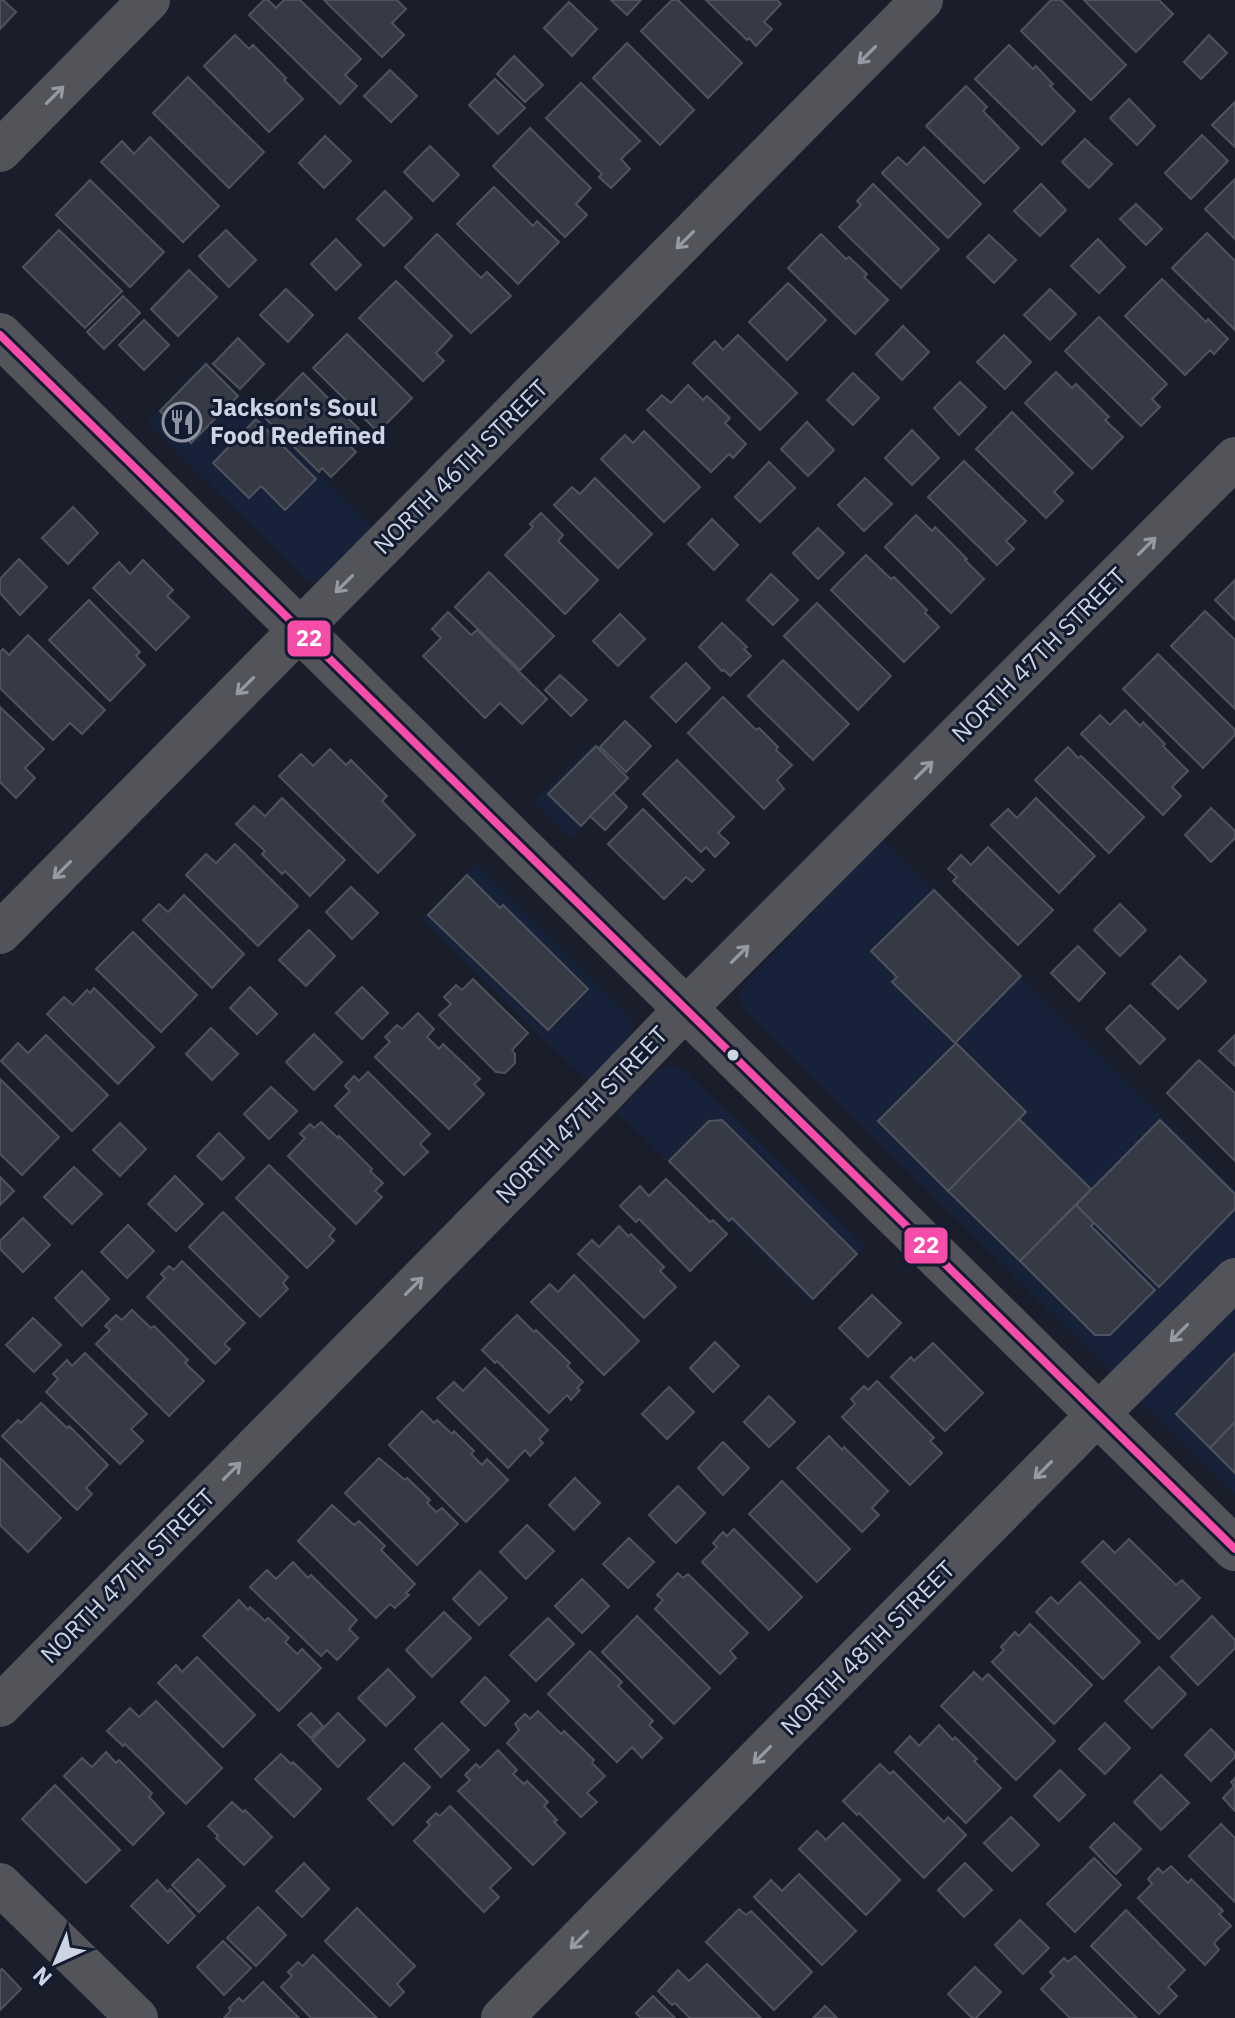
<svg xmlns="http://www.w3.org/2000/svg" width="1235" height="2018" font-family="'IBM Plex Sans',sans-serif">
  <rect width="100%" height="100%" fill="#191e2a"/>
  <!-- built -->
  <g fill="#18213a">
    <path d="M 205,361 L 375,529 L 318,582 L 312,582 L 306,579 L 147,423 Z"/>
    <path d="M 593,744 L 630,778 L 570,838 L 534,801 Z"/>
    <path d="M 883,840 L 1235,1189 L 1235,1495 L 745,1010 L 740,1001 L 740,993 L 743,985 Z"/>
    <path d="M 476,863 L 630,1017 L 634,1025 L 628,1041 L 587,1081 L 421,919 Z"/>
    <path d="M 674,1065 L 683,1069 L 865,1246 L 810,1301 L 617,1112 L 658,1071 L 666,1066 Z"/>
  </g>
  <!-- building -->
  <g fill="#363a44" stroke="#4f535e" stroke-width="2">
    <path d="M 0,0 L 3,0 L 16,12 L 0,29 Z"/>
    <path d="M 264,0 L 268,0 L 276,8 L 284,0 L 300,0 L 361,59 L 345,75 L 357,86 L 340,104 L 249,15 Z"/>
    <path d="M 324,0 L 397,0 L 406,9 L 392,23 L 404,35 L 382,57 Z"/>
    <path d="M 611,0 L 641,0 L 627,15 Z"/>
    <path d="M 672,0 L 678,0 L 742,63 L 708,98 L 641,31 Z"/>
    <path d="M 706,0 L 777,0 L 781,4 L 764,22 L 772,29 L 756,46 L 749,38 L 747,40 Z"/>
    <path d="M 1051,0 L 1061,0 L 1126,65 L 1091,100 L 1021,31 Z"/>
    <path d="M 1084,0 L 1159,0 L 1173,14 L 1136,52 Z"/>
    <path d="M 569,2 L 597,29 L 572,56 L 544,28 Z"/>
    <path d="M 235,35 L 249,49 L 253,45 L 286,78 L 284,80 L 303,99 L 269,132 L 204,66 Z"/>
    <path d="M 1209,35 L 1227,53 L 1201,79 L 1184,62 Z"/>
    <path d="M 627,43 L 694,110 L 660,145 L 593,78 Z"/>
    <path d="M 1009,45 L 1033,69 L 1036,66 L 1053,84 L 1050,86 L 1075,111 L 1042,145 L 975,79 Z"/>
    <path d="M 514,56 L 543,85 L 525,102 L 497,74 Z"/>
    <path d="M 390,70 L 417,96 L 391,122 L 364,96 Z"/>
    <path d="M 188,77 L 264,152 L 229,188 L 153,113 Z"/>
    <path d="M 495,79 L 525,108 L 498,134 L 469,105 Z"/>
    <path d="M 581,83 L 640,141 L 621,159 L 630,169 L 611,188 L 599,177 L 602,174 L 546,118 Z"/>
    <path d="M 966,86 L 987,107 L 983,111 L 1019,148 L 984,183 L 926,126 Z"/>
    <path d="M 1129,99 L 1155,126 L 1137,145 L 1110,118 Z"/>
    <path d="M 1235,102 L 1235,147 L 1212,125 Z"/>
    <path d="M 530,128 L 591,188 L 576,204 L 587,215 L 565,237 L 493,166 Z"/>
    <path d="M 1202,135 L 1228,161 L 1191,199 L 1165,173 Z"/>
    <path d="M 325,136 L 351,161 L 324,188 L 299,163 Z"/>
    <path d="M 150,137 L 219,206 L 183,242 L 101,162 L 122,141 L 134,154 Z"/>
    <path d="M 1085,139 L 1112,164 L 1089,188 L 1062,162 Z"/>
    <path d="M 430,146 L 459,175 L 433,201 L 404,172 Z"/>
    <path d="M 924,147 L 981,204 L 948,238 L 882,173 L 898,157 L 907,165 Z"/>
    <path d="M 1235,179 L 1235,239 L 1205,209 Z"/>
    <path d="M 90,180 L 164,252 L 130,287 L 56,215 Z"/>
    <path d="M 873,184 L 939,249 L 901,288 L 839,227 L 861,205 L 857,201 Z"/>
    <path d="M 1041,184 L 1066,210 L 1040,236 L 1014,211 Z"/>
    <path d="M 494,187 L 533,226 L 537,221 L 559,242 L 518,284 L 457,224 Z"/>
    <path d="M 385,191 L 412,218 L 384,246 L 357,219 Z"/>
    <path d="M 1136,204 L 1162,229 L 1146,245 L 1120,219 Z"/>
    <path d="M 59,230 L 122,291 L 85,328 L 23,267 Z"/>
    <path d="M 226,230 L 256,260 L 229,287 L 199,256 Z"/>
    <path d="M 1207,233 L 1235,261 L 1235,330 L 1172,268 Z"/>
    <path d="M 437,234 L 481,278 L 487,272 L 511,296 L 471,333 L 405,267 Z"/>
    <path d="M 821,234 L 846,259 L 849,257 L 867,274 L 864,277 L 888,300 L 855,334 L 788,268 Z"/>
    <path d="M 989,235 L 1016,260 L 994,283 L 967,257 Z"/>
    <path d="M 336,239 L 361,265 L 336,290 L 311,264 Z"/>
    <path d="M 1098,239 L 1125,267 L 1099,293 L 1071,266 Z"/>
    <path d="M 189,270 L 217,297 L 178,336 L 151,309 Z"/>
    <path d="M 1162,279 L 1206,322 L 1208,319 L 1228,339 L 1214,354 L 1210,350 L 1185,375 L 1125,316 Z"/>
    <path d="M 396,281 L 452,336 L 436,353 L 444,361 L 423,381 L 359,318 Z"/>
    <path d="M 788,283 L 826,320 L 787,360 L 749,322 Z"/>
    <path d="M 286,289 L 313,315 L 288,342 L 260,315 Z"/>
    <path d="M 1050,289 L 1076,314 L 1050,340 L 1024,315 Z"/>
    <path d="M 123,296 L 140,313 L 104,349 L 87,332 Z"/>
    <path d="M 1099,317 L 1167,384 L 1152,399 L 1160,407 L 1141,426 L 1065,351 Z"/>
    <path d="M 144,320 L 169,345 L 144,370 L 119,345 Z"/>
    <path d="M 903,326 L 929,352 L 902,380 L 876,354 Z"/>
    <path d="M 347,334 L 412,398 L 378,432 L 313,368 Z"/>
    <path d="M 738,335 L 797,393 L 760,430 L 693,363 L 715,341 L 723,350 Z"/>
    <path d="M 1004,335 L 1031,362 L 1005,389 L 977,362 Z"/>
    <path d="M 238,338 L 264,364 L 240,389 L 213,364 Z"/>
    <path d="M 206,364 L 238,396 L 191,443 L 160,411 Z"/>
    <path d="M 1056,372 L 1072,388 L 1076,384 L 1109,417 L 1105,420 L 1123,437 L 1092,469 L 1025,403 Z"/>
    <path d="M 303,373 L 360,430 L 347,443 L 356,452 L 331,477 L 322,468 L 319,472 L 262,415 Z"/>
    <path d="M 853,373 L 879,398 L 853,425 L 827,400 Z"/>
    <path d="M 960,382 L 986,407 L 959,435 L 934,408 Z"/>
    <path d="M 688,385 L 703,400 L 707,396 L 730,418 L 725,423 L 746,444 L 733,458 L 729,454 L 711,472 L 647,410 L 662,395 L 671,403 Z"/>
    <path d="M 1012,412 L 1073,473 L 1054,492 L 1063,501 L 1046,518 L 976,449 Z"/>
    <path d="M 256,419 L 316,479 L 285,510 L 261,486 L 249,498 L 213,463 Z"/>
    <path d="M 807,422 L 834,450 L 808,476 L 781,449 Z"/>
    <path d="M 912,430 L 939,458 L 912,485 L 885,458 Z"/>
    <path d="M 644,431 L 700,487 L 664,522 L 601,459 L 625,435 L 633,443 Z"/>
    <path d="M 964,461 L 1026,521 L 1006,541 L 1014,549 L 997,565 L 928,497 Z"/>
    <path d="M 769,462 L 795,488 L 760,522 L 735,497 Z"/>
    <path d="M 595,478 L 652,534 L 618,568 L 554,505 L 572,487 L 580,494 Z"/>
    <path d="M 865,478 L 892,504 L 864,531 L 838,505 Z"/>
    <path d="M 73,507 L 98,533 L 68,564 L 42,538 Z"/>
    <path d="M 541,513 L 563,535 L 558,541 L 598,580 L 565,614 L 505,555 L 533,527 L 530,524 Z"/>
    <path d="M 916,515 L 932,531 L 935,527 L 967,559 L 965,560 L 984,579 L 951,613 L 885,547 Z"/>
    <path d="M 712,519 L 738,545 L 714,570 L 688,544 Z"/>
    <path d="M 818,528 L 844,553 L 818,579 L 793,553 Z"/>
    <path d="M 866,555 L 891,579 L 894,577 L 927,610 L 925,613 L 939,627 L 904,662 L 831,590 Z"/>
    <path d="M 19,559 L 47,587 L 20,615 L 0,593 L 0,579 Z"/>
    <path d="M 143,560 L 173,590 L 167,596 L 189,617 L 156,650 L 93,588 L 119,562 L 130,574 Z"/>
    <path d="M 489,572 L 554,636 L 520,670 L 455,607 Z"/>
    <path d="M 771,574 L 798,600 L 773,625 L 747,600 Z"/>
    <path d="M 1235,580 L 1235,620 L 1215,600 Z"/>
    <path d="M 89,600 L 140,652 L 136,656 L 145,665 L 110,701 L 49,640 Z"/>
    <path d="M 817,603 L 891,676 L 858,710 L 784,636 Z"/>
    <path d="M 1205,611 L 1235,640 L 1235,709 L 1171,646 Z"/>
    <path d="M 448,612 L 471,635 L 477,630 L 547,699 L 522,724 L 500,703 L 485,718 L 423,656 L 441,638 L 432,629 Z"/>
    <path d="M 620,614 L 645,639 L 618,666 L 593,641 Z"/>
    <path d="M 722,623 L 747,647 L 744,649 L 751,656 L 730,676 L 724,670 L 722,671 L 699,647 Z"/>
    <path d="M 28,635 L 105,710 L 82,734 L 70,723 L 53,740 L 0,688 L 0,652 L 3,649 L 9,655 Z"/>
    <path d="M 1158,654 L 1235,730 L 1235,735 L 1203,768 L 1123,689 Z"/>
    <path d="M 783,660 L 849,724 L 813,760 L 748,696 Z"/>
    <path d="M 686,663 L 710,688 L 676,722 L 651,697 Z"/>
    <path d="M 560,675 L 587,700 L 571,716 L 545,690 Z"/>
    <path d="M 723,697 L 756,730 L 759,728 L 778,747 L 776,750 L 792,765 L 777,780 L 784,789 L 764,809 L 688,733 Z"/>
    <path d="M 0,707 L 44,749 L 25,768 L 35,778 L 16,798 L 0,782 Z"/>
    <path d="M 1125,710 L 1140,726 L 1143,722 L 1165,744 L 1163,746 L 1188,771 L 1172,787 L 1181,796 L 1163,815 L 1081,734 L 1100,715 L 1110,725 Z"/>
    <path d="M 625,721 L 651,746 L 626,772 L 600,747 Z"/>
    <path d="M 596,746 L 628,778 L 581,826 L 548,794 Z"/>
    <path d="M 1068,747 L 1078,758 L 1081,756 L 1144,817 L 1109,853 L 1035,780 Z"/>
    <path d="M 330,749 L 346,765 L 351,760 L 387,796 L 382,801 L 415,835 L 378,873 L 279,776 L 301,754 L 313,766 Z"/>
    <path d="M 677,760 L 734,817 L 718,833 L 729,843 L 715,857 L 706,847 L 701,852 L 643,794 Z"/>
    <path d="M 613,793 L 627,807 L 605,830 L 590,816 Z"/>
    <path d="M 282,798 L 345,860 L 310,896 L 285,871 L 282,874 L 262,854 L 265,851 L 236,824 L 254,806 L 265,816 Z"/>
    <path d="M 1036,798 L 1095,856 L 1059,893 L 991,825 L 1008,809 L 1017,818 Z"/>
    <path d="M 1211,808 L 1235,831 L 1235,838 L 1211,862 L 1185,835 Z"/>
    <path d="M 643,809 L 704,870 L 692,882 L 686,877 L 664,899 L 608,844 Z"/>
    <path d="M 235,844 L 298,906 L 258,946 L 186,875 L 206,854 L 216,863 Z"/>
    <path d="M 988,847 L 1053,910 L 1018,945 L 953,881 L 957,877 L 948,869 L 961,855 L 971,865 Z"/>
    <path d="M 467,875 L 500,908 L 503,905 L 588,989 L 548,1030 L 428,915 Z"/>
    <path d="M 351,887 L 378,913 L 352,939 L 326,912 Z"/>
    <path d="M 934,890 L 1021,976 L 955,1043 L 892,982 L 897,977 L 871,951 Z"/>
    <path d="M 184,895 L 244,954 L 212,988 L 143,920 L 159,904 L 168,912 Z"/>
    <path d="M 1120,904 L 1146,930 L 1120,956 L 1094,930 Z"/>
    <path d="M 309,930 L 335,956 L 306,986 L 279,960 Z"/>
    <path d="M 133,932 L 197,995 L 161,1032 L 96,969 Z"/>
    <path d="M 1078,946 L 1105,973 L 1079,1001 L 1051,973 Z"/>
    <path d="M 1180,956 L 1206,981 L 1178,1009 L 1152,984 Z"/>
    <path d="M 473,979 L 528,1033 L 512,1050 L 515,1054 L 515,1063 L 505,1073 L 496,1072 L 439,1015 L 451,1004 L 444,997 L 456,985 L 462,990 Z"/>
    <path d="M 250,987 L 277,1014 L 257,1034 L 230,1008 Z"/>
    <path d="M 362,987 L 388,1013 L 362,1039 L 336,1013 Z"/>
    <path d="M 94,988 L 154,1047 L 118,1084 L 47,1014 L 64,997 L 73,1005 L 87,990 L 90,993 Z"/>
    <path d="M 1130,1005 L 1165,1039 L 1140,1064 L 1106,1029 Z"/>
    <path d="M 418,1013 L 434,1029 L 427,1037 L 439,1049 L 443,1044 L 480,1079 L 474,1084 L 484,1094 L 449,1129 L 375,1057 L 390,1042 L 385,1037 L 397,1025 L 402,1029 Z"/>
    <path d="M 211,1028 L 238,1054 L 212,1080 L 186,1054 Z"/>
    <path d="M 314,1034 L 342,1062 L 314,1090 L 286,1062 Z"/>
    <path d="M 46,1035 L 108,1095 L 72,1131 L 1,1061 L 18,1043 L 28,1053 Z"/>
    <path d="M 1235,1035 L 1235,1066 L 1219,1051 Z"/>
    <path d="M 956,1043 L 1026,1112 L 948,1191 L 878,1121 Z"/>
    <path d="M 1199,1060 L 1235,1093 L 1235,1161 L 1167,1093 Z"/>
    <path d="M 368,1072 L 430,1134 L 420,1144 L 428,1152 L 404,1175 L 335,1106 L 350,1091 L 345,1086 L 354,1076 L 359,1081 Z"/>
    <path d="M 0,1079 L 59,1137 L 22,1175 L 0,1154 Z"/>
    <path d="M 271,1087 L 297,1111 L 269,1139 L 244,1114 Z"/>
    <path d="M 1019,1119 L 1091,1189 L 1020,1261 L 948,1191 Z"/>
    <path d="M 722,1120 L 857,1254 L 813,1299 L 732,1218 L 729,1221 L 669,1161 L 709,1121 Z"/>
    <path d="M 1160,1120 L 1235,1194 L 1235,1209 L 1159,1287 L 1076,1205 Z"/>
    <path d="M 321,1122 L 338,1138 L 339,1136 L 372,1169 L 370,1171 L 383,1183 L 375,1191 L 382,1197 L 356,1224 L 288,1156 L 305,1138 L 300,1134 L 310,1124 L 314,1128 Z"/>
    <path d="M 120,1123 L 146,1149 L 120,1176 L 93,1150 Z"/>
    <path d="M 219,1133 L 244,1158 L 222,1180 L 197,1156 Z"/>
    <path d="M 269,1165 L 335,1229 L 329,1236 L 334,1241 L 307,1268 L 236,1198 Z"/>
    <path d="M 74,1167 L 102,1194 L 72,1224 L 44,1197 Z"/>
    <path d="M 175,1176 L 203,1204 L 176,1231 L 148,1204 Z"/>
    <path d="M 0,1177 L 14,1191 L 0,1205 Z"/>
    <path d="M 666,1179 L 710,1222 L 713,1220 L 727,1234 L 690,1271 L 639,1219 L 636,1222 L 620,1206 L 640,1186 L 649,1196 Z"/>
    <path d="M 1076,1205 L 1094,1223 L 1091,1226 L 1155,1290 L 1110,1335 L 1095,1335 L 1020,1261 Z"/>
    <path d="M 223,1212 L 288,1277 L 283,1283 L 288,1289 L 260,1317 L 189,1247 Z"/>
    <path d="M 23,1218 L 50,1245 L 23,1272 L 0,1249 L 0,1241 Z"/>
    <path d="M 128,1225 L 154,1251 L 127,1278 L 101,1252 Z"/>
    <path d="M 619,1226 L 628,1236 L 631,1234 L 664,1267 L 660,1271 L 676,1287 L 644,1318 L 578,1254 L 592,1240 L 599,1247 Z"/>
    <path d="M 182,1261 L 245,1323 L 224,1344 L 230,1349 L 215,1364 L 147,1297 L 165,1278 L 161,1274 L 169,1266 L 174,1270 Z"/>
    <path d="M 82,1271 L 109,1299 L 82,1326 L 55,1298 Z"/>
    <path d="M 574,1275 L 639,1341 L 604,1375 L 531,1302 L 550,1284 L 558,1292 Z"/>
    <path d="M 872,1295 L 901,1323 L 868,1357 L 839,1328 Z"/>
    <path d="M 132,1310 L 151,1328 L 154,1326 L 188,1360 L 185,1363 L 204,1381 L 169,1416 L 96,1344 L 110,1330 L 105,1326 L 116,1315 L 122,1320 Z"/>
    <path d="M 517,1315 L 534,1332 L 536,1330 L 570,1363 L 567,1366 L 583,1382 L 577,1388 L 580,1390 L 571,1400 L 567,1395 L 549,1413 L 497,1361 L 495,1363 L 482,1350 Z"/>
    <path d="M 33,1318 L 61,1345 L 34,1372 L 6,1345 Z"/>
    <path d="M 715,1342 L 739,1366 L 713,1392 L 690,1368 Z"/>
    <path d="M 933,1343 L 983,1393 L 945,1431 L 891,1377 L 911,1357 L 914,1361 Z"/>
    <path d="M 85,1353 L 147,1414 L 131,1429 L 143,1441 L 120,1464 L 46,1392 L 58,1379 L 53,1374 L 67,1360 L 72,1366 Z"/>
    <path d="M 1235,1353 L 1235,1422 L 1210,1448 L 1176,1414 Z"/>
    <path d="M 485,1368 L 548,1430 L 539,1439 L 543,1443 L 530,1456 L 525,1450 L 508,1468 L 437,1398 L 454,1382 L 463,1391 Z"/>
    <path d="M 877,1381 L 934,1438 L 930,1441 L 942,1453 L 910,1485 L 842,1417 L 855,1404 L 851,1399 L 864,1386 L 868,1390 Z"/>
    <path d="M 669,1387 L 694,1412 L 667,1439 L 642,1414 Z"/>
    <path d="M 769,1396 L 795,1422 L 769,1447 L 744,1422 Z"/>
    <path d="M 41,1403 L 67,1428 L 69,1426 L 108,1465 L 86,1488 L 92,1494 L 77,1510 L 2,1436 L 18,1420 L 21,1423 Z"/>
    <path d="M 422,1411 L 434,1423 L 437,1420 L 452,1434 L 454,1431 L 474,1451 L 471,1454 L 482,1465 L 487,1459 L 508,1480 L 466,1522 L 389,1445 Z"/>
    <path d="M 1235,1422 L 1235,1473 L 1210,1448 Z"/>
    <path d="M 829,1436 L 842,1450 L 844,1447 L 888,1491 L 872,1508 L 879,1515 L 862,1532 L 797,1468 Z"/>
    <path d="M 723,1442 L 749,1468 L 723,1495 L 698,1468 Z"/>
    <path d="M 0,1458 L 61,1518 L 28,1552 L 0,1525 Z"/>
    <path d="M 379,1458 L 405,1480 L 407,1478 L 430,1500 L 427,1503 L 436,1512 L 442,1508 L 458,1524 L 417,1565 L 345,1493 Z"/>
    <path d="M 575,1478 L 600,1503 L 574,1530 L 549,1505 Z"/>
    <path d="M 782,1481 L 850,1549 L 817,1582 L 749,1514 Z"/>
    <path d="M 678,1486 L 705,1513 L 676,1543 L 649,1515 Z"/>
    <path d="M 332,1505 L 354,1525 L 359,1521 L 385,1546 L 381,1550 L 415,1584 L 406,1593 L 409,1595 L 395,1608 L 390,1604 L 376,1618 L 298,1541 Z"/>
    <path d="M 527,1525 L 554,1551 L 526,1579 L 500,1552 Z"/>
    <path d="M 734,1529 L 802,1597 L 769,1630 L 702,1562 L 717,1547 L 713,1543 L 723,1532 L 727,1536 Z"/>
    <path d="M 629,1538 L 654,1562 L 628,1588 L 603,1564 Z"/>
    <path d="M 1129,1539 L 1176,1585 L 1182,1580 L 1200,1598 L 1159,1639 L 1082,1562 L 1103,1541 L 1115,1553 Z"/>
    <path d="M 293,1562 L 308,1578 L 311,1575 L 357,1620 L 349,1629 L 358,1638 L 337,1660 L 327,1650 L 321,1656 L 250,1587 L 267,1570 L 276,1579 Z"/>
    <path d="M 480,1571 L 507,1598 L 479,1625 L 453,1599 Z"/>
    <path d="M 678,1573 L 683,1578 L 688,1574 L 748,1633 L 730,1651 L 736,1658 L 720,1674 L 655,1609 L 663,1600 L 657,1595 Z"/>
    <path d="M 582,1579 L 609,1606 L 582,1633 L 555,1606 Z"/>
    <path d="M 1080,1582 L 1140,1642 L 1103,1679 L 1036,1612 L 1051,1597 L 1058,1604 Z"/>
    <path d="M 239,1600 L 248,1610 L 250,1607 L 265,1621 L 268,1618 L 289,1638 L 285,1642 L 297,1654 L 302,1649 L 321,1668 L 279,1711 L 203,1636 Z"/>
    <path d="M 444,1612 L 471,1638 L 432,1677 L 406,1650 Z"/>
    <path d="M 637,1616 L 710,1688 L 674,1724 L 602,1652 Z"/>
    <path d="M 1212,1616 L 1235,1640 L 1235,1648 L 1198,1685 L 1171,1657 Z"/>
    <path d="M 548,1618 L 574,1644 L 536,1681 L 510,1655 Z"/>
    <path d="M 1030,1624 L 1092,1685 L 1054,1724 L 992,1662 L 1004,1650 L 1001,1647 L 1015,1632 L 1019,1636 Z"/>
    <path d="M 590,1651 L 622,1682 L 618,1686 L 653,1721 L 649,1725 L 662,1738 L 642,1758 L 632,1747 L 617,1762 L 548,1694 Z"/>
    <path d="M 197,1657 L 255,1715 L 223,1747 L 158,1683 L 176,1665 L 182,1672 Z"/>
    <path d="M 1159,1667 L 1186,1694 L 1152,1728 L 1125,1701 Z"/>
    <path d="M 388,1669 L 415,1697 L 386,1726 L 358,1698 Z"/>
    <path d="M 974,1672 L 982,1680 L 988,1674 L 1055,1741 L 1016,1780 L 941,1706 Z"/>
    <path d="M 485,1677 L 509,1701 L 485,1726 L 461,1702 Z"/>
    <path d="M 156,1701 L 222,1768 L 186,1804 L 125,1744 L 123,1746 L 107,1731 L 130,1708 L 139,1717 Z"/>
    <path d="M 538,1711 L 561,1734 L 564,1731 L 594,1760 L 592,1763 L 605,1776 L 587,1793 L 597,1802 L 581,1817 L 507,1743 L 519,1730 L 515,1724 L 525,1714 L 530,1719 Z"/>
    <path d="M 311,1713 L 323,1726 L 311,1738 L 298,1725 Z"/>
    <path d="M 338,1713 L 365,1740 L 338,1767 L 312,1740 Z"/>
    <path d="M 442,1723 L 469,1750 L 441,1777 L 415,1749 Z"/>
    <path d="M 1105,1723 L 1130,1748 L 1105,1774 L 1079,1749 Z"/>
    <path d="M 939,1725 L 953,1740 L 955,1737 L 977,1759 L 974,1761 L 1001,1788 L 966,1823 L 895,1752 L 910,1736 L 919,1746 Z"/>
    <path d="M 1211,1729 L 1235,1753 L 1235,1757 L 1211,1781 L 1185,1755 Z"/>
    <path d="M 498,1750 L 517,1770 L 513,1774 L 524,1784 L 527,1781 L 548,1802 L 544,1806 L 557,1820 L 554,1822 L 565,1833 L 533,1865 L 458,1791 L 470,1780 L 465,1775 L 476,1764 L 480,1768 Z"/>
    <path d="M 106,1752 L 116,1763 L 119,1760 L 152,1793 L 149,1797 L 164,1813 L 133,1845 L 64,1776 L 82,1758 L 92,1767 Z"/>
    <path d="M 281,1754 L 291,1764 L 293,1762 L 321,1789 L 294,1817 L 255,1779 Z"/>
    <path d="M 404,1763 L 430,1787 L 393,1825 L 368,1799 Z"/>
    <path d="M 880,1764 L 890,1774 L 893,1771 L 944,1822 L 948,1817 L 966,1835 L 924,1878 L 859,1813 L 857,1815 L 843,1801 Z"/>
    <path d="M 1060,1770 L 1085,1795 L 1059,1821 L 1034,1796 Z"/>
    <path d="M 1161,1775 L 1189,1803 L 1161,1830 L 1134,1802 Z"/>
    <path d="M 1235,1778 L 1235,1811 L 1223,1798 L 1234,1786 L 1231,1782 Z"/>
    <path d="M 55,1785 L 120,1850 L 86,1883 L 22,1819 Z"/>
    <path d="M 232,1802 L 243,1812 L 245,1810 L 272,1837 L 244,1865 L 216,1838 L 218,1836 L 208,1826 Z"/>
    <path d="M 450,1806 L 511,1868 L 490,1888 L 499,1897 L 484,1912 L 414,1841 L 430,1825 L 427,1822 L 436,1813 L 440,1816 Z"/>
    <path d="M 1011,1817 L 1039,1845 L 1012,1871 L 984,1843 Z"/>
    <path d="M 843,1823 L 900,1880 L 866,1915 L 799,1849 L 817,1831 L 826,1840 Z"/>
    <path d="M 1114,1823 L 1141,1849 L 1116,1874 L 1090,1847 Z"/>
    <path d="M 1221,1824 L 1235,1838 L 1235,1902 L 1189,1856 Z"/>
    <path d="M 1094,1858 L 1121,1885 L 1075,1932 L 1047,1904 Z"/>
    <path d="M 198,1859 L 225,1886 L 199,1912 L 172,1885 Z"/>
    <path d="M 304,1863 L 329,1889 L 302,1917 L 276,1891 Z"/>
    <path d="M 965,1863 L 992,1890 L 964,1917 L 938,1890 Z"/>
    <path d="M 1171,1866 L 1188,1883 L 1191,1879 L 1223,1911 L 1219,1914 L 1231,1926 L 1214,1943 L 1219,1950 L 1205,1965 L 1138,1898 L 1152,1884 L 1148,1879 L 1158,1868 L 1163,1873 Z"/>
    <path d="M 799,1874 L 856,1931 L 822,1965 L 754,1897 L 771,1880 L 782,1891 Z"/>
    <path d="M 157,1880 L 168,1892 L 170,1889 L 195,1916 L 168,1943 L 131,1906 Z"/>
    <path d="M 258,1907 L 286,1935 L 256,1966 L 227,1938 Z"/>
    <path d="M 357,1908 L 415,1966 L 397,1984 L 404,1992 L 390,2006 L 325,1941 Z"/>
    <path d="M 739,1909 L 746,1915 L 751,1911 L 812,1972 L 774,2010 L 706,1942 Z"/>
    <path d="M 1126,1910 L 1185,1970 L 1168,1987 L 1177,1996 L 1159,2014 L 1091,1946 Z"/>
    <path d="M 1020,1920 L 1049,1948 L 1023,1974 L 995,1945 Z"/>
    <path d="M 223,1941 L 251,1968 L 224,1995 L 197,1967 Z"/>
    <path d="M 313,1955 L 377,2018 L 311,2018 L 281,1987 L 292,1976 L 288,1972 L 298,1962 L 303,1966 Z"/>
    <path d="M 1075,1956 L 1137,2018 L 1070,2018 L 1041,1989 L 1054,1976 L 1050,1972 L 1064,1958 L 1068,1962 Z"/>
    <path d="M 707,1964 L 761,2018 L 690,2018 L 675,2003 L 672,2005 L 658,1991 L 678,1970 L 689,1981 Z"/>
    <path d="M 975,1967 L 1001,1992 L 976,2018 L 972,2018 L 948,1994 Z"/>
    <path d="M 2,1969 L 21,1989 L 0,2010 L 0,1970 Z"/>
    <path d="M 263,1982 L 299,2018 L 224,2018 L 231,2010 L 229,2008 L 239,1998 L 243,2002 Z"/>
    <path d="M 653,1996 L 675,2018 L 641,2018 L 636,2013 Z"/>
    <path d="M 825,2006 L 837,2018 L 813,2018 Z"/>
  </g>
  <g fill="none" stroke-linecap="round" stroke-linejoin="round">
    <!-- minor -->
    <g stroke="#52545a" stroke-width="42">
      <path d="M 0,151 L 149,0"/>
      <path d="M 0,933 L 922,0"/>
      <path d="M 0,1706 L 596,1102 L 685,1009 L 1235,458"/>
      <path d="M 0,1884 L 137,2018"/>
      <path d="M 502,2018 L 1098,1414 L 1235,1279"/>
    </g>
    <!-- tertiary -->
    <path stroke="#52545a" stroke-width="44" d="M 0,335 L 1235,1549"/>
    <!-- bus-1 casing -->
    <g stroke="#131b30" stroke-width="14">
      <path id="bus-1" d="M 0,335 L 1235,1549"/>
    </g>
    <!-- bus-1 -->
    <use href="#bus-1" stroke="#f54da8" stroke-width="8"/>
  </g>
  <!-- one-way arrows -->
  <defs><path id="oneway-shaft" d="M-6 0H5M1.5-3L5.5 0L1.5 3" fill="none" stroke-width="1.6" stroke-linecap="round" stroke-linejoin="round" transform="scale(2)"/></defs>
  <g stroke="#969aa5">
    <use href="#oneway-shaft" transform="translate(867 55) rotate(135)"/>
    <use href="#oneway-shaft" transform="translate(55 95) rotate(-45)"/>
    <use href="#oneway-shaft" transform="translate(685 240) rotate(135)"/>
    <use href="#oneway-shaft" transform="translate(1147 546) rotate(-45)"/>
    <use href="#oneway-shaft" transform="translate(344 584) rotate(135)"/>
    <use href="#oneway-shaft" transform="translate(245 686) rotate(135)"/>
    <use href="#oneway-shaft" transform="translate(924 770) rotate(-45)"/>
    <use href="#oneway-shaft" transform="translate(62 870) rotate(135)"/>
    <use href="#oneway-shaft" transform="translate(740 954) rotate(-45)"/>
    <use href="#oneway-shaft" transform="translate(414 1286) rotate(-45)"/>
    <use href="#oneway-shaft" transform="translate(1179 1333) rotate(135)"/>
    <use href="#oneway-shaft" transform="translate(1043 1470) rotate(135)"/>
    <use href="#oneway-shaft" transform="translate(232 1471) rotate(-45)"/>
    <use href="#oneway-shaft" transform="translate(762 1755) rotate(135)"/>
    <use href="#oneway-shaft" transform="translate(579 1940) rotate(135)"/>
  </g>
  <!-- icons -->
  <defs>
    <g id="restaurant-ring" transform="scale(2)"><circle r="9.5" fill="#131b30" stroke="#8e94a2" stroke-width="1.5"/><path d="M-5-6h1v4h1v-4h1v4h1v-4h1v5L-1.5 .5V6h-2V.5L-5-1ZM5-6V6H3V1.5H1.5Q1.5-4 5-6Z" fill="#8e94a2"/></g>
  </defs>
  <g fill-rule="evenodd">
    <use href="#restaurant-ring" x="182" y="422"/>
  </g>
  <!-- markers -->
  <circle fill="#cdd4e2" stroke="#131b30" stroke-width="3" cx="733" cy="1055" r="7"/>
  <g text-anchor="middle" stroke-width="6" stroke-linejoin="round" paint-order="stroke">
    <!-- poi labels -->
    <g font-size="24" font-weight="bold" fill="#cdd4e2" stroke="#131b30" text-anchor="start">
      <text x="210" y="416">Jackson's Soul<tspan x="210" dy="28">Food Redefined</tspan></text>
    </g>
    <!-- street labels -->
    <g font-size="24" fill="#cdd4e2" stroke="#131b30">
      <text transform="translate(461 467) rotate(-45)" y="8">NORTH 46TH STREET</text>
      <text transform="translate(1039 655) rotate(-45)" y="8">NORTH 47TH STREET</text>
      <text transform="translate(582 1115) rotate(-46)" y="8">NORTH 47TH STREET</text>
      <text transform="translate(128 1576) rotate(-45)" y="8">NORTH 47TH STREET</text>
      <text transform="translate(868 1648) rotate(-45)" y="8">NORTH 48TH STREET</text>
    </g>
  </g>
  <g stroke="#131b30" stroke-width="3">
    <rect x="286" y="619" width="46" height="39" rx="8" fill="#f54da8"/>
    <rect x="903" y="1226" width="46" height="39" rx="8" fill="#f54da8"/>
  </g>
  <g font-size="22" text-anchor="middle" font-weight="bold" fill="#fff">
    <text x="309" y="646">22</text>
    <text x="926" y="1253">22</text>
  </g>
  <!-- north arrow -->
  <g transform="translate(56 1962) rotate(224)" stroke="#131b30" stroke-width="6" paint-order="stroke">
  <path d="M0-6L14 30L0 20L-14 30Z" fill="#cdd4e2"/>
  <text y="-12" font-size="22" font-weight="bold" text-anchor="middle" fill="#cdd4e2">N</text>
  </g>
</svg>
